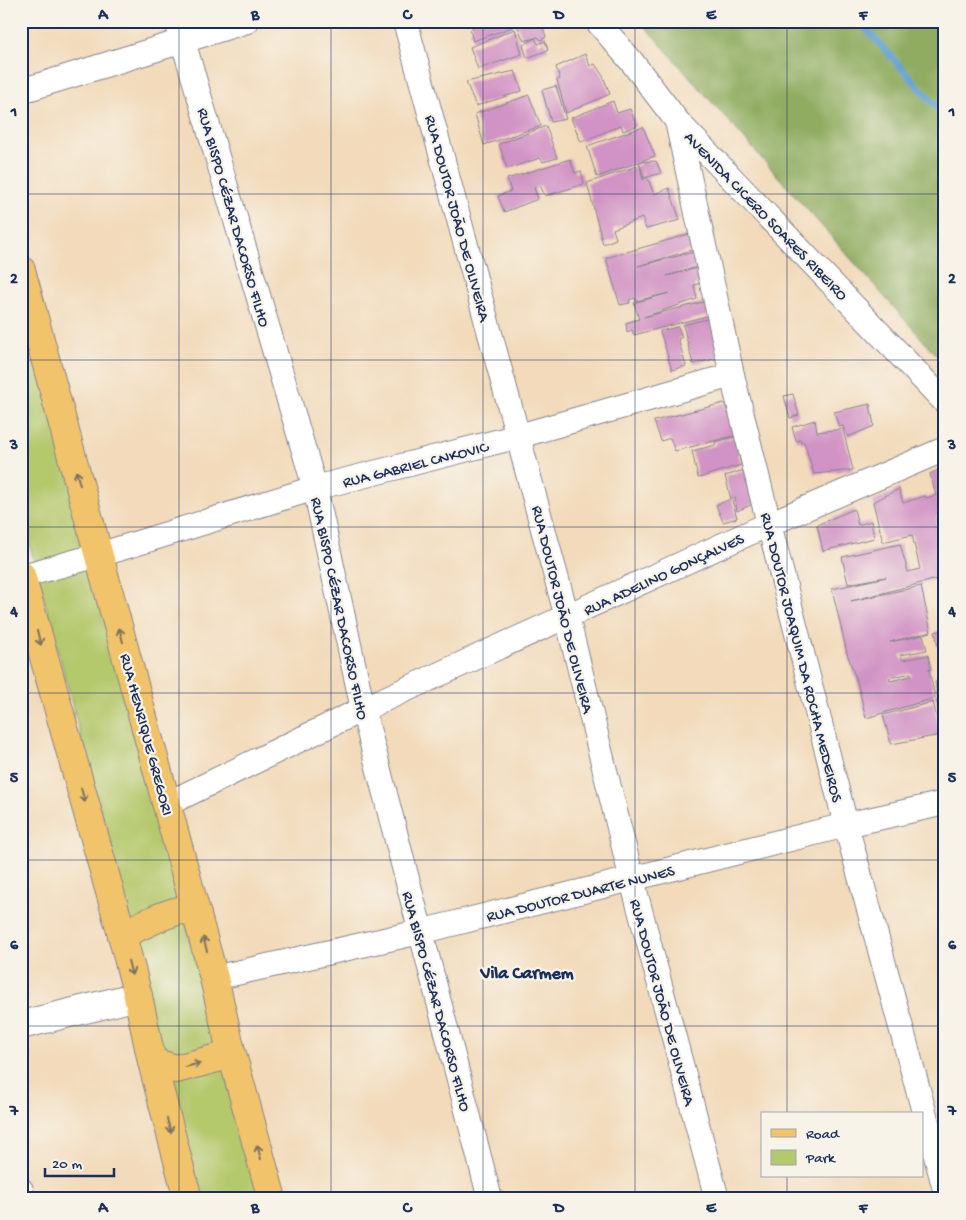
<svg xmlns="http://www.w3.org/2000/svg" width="966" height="1220" font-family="'Gochi Hand',sans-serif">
  <rect width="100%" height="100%" fill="#f7f3e8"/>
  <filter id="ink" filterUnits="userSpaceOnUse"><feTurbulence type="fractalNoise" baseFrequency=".02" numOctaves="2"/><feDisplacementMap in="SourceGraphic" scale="10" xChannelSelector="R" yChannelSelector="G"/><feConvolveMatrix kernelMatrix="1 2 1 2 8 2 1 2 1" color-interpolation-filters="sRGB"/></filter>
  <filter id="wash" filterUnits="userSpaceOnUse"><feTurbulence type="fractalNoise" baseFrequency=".0096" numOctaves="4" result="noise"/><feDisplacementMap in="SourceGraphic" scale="20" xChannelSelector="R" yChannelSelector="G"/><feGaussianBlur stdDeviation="1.12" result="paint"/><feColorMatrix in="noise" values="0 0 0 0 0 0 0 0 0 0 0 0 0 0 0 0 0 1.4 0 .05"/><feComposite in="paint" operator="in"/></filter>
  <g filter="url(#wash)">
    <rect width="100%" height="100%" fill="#f2daba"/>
    <!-- green -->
    <path fill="#b4c86c" stroke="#687c65" d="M 21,297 L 259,1199 L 200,1199 L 96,793 L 21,512 Z"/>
    <!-- forest -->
    <path fill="#8fac60" stroke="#556e5f" d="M 640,21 L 945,21 L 945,365 Z"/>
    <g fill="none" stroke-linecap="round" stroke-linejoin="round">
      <!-- stream -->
      <path stroke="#60a0d3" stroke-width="7" d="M 859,21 L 945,116"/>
    </g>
    <g id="blocks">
      <!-- building -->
      <g fill="#d193c5" fill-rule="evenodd">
        <path d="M 471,21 L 511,21 L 513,27 L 473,41 L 470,30 L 473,29 Z"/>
        <path d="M 515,21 L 541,21 L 546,37 L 541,40 L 538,37 L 524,41 Z"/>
        <path d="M 515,29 L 522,54 L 478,69 L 470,47 Z"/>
        <path d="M 535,38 L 538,44 L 545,41 L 548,50 L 527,58 L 523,45 Z"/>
        <path d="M 585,54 L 590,66 L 595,64 L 603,76 L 610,94 L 566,113 L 557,80 L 560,79 L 556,67 Z"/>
        <path d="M 515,71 L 522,91 L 476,106 L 466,82 Z"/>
        <path d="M 556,86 L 566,119 L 551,122 L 542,90 Z"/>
        <path d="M 529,95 L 541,126 L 484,145 L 475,114 Z"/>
        <path d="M 613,101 L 617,113 L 630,109 L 637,126 L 623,131 L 621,125 L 581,142 L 571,118 Z"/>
        <path d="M 546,126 L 557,158 L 543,162 L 540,158 L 507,169 L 499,144 Z"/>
        <path d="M 643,127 L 655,156 L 597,177 L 587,146 Z"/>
        <path d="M 570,159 L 575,173 L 581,171 L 584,184 L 545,196 L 540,185 L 534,188 L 538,199 L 504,212 L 498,196 L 511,191 L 507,179 Z"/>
        <path d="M 656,161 L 661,173 L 644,178 L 639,162 Z"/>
        <path d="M 640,165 L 643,180 L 647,177 L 654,194 L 669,188 L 680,220 L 646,229 L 642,218 L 613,229 L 616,239 L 603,244 L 587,183 Z"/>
        <path d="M 693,233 L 699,248 L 638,266 L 698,251 L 701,266 L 667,276 L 701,267 L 704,282 L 694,285 L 697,299 L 644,317 L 711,300 L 714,314 L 634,335 L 632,330 L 627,332 L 626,323 L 639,319 L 634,303 L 669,293 L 636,301 L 635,298 L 629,300 L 630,303 L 620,305 L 606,258 Z"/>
        <path d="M 715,317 L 718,358 L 693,364 L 683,325 Z"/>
        <path d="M 678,327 L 682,337 L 678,339 L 686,366 L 672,370 L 660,331 Z"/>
        <path d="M 793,394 L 799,415 L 790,418 L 784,396 Z"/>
        <path d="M 724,403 L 737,435 L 675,451 L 670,438 L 661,441 L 654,421 Z"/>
        <path d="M 870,404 L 874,426 L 848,437 L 843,426 L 839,427 L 834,412 Z"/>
        <path d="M 815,420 L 817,432 L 843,429 L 853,470 L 814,474 L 804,442 L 801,443 L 800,440 L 796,441 L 792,427 Z"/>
        <path d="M 735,437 L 741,465 L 698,478 L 692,451 L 716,445 L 715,442 Z"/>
        <path d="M 751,468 L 760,501 L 737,511 L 735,498 L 732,499 L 737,518 L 723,522 L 716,505 L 731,499 L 725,476 Z"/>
        <path d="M 940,469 L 943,478 L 945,477 L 945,516 L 941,504 L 938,505 L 940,517 L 936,518 L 945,549 L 945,577 L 851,601 L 921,586 L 931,632 L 890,642 L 923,635 L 927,650 L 900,655 L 903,660 L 928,655 L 931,669 L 929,669 L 935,698 L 866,718 L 858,685 L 847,653 L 832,589 L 886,577 L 848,584 L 842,557 L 900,544 L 908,572 L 920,569 L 912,535 L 883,542 L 873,502 L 899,489 L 903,503 L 925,496 L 926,498 L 936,495 L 930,474 ZM 911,673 L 912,676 L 890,681 L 889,678 Z"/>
        <path d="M 854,509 L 858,525 L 871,521 L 874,538 L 823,551 L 817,525 Z"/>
        <path d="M 945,630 L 945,664 L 942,664 L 935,632 Z"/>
        <path d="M 945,677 L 945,730 L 944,730 L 936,701 L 939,701 L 935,682 Z"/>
        <path d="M 933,702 L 941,735 L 891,744 L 883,715 Z"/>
      </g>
    </g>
  </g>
  <g filter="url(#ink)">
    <use href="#blocks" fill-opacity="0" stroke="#86848c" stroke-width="1"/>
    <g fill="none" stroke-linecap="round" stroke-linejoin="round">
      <!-- minor casing -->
      <g stroke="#86848c" stroke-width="26">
        <g id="minor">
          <path d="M 177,21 L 315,488 L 363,709 L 490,1199"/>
          <path d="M 405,21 L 567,617 L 632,880 L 717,1199"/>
          <path d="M 597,21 L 632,62 L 677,121 L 945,402"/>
          <path d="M 21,91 L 247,21"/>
          <path d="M 677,121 L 732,375 L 769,524 L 846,825 L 945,1189"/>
          <path d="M 22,576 L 99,555 L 315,488 L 519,436 L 732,375"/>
          <path d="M 167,804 L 363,709 L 769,524 L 945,449"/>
          <path d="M 214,978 L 420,932 L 846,825 L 945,803"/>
          <path d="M 21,1190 L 23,1199"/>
        </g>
      </g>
      <!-- tertiary casing -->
      <g stroke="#86848c" stroke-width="30">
        <path id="tertiary" d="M 21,1025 L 138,996"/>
      </g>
      <!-- primary casing -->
      <g stroke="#86848c" stroke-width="30">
        <g id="primary">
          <path d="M 21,270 L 214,978 L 230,1047 L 272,1199"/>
          <path d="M 21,575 L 122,935 L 138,996 L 152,1062 L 188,1199"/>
          <path d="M 122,935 C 134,929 173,909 186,910 C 189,911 194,914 197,915"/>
          <path d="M 152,1062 L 176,1069 L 225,1056 L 230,1047"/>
        </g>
      </g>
      <!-- minor -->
      <use href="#minor" stroke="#fff" stroke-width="24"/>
      <!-- tertiary -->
      <use href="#tertiary" stroke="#fff" stroke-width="28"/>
      <!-- primary -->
      <use href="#primary" stroke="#f1c36a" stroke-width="28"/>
    </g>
    <!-- one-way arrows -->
    <defs><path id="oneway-shaft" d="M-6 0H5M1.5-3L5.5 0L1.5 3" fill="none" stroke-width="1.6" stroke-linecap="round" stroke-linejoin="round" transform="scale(1.25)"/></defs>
    <g stroke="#7b7263">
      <use href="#oneway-shaft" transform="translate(78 478) rotate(-105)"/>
      <use href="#oneway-shaft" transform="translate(121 635) rotate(-105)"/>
      <use href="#oneway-shaft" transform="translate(39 638) rotate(74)"/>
      <use href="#oneway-shaft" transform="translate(83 795) rotate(74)"/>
      <use href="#oneway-shaft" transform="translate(205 944) rotate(-105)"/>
      <use href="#oneway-shaft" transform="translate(130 968) rotate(75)"/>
      <use href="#oneway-shaft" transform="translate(193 1065) rotate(-14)"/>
      <use href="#oneway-shaft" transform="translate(169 1126) rotate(75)"/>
      <use href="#oneway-shaft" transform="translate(259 1152) rotate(-105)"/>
    </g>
  </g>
  <!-- grid -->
  <path fill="none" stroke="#1b2f5e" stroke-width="1" stroke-opacity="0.55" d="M 179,21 L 179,1199M 331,21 L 331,1199M 483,21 L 483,1199M 635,21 L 635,1199M 787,21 L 787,1114M 21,194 L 945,194M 21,360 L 945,360M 21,527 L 945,527M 21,693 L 945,693M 21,860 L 945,860M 21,1026 L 945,1026M 787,1176 L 787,1199"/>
  <g text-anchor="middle" stroke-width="4.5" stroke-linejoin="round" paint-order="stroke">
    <!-- street labels -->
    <g font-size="16" fill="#1b2f5e" stroke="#f7f3e8">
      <text transform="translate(767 215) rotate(46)" y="6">AVENIDA CICERO SOARES RIBEIRO</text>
      <text transform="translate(235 217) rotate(74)" y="6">RUA BISPO CÉZAR DACORSO FILHO</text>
      <text transform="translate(459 218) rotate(75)" y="6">RUA DOUTOR JOÃO DE OLIVEIRA</text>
      <text transform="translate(415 463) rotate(-14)" y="6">RUA GABRIEL CNKOVIC</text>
      <text transform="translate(663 573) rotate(-25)" y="6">RUA ADELINO GONÇALVES</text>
      <text transform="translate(341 608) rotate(78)" y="6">RUA BISPO CÉZAR DACORSO FILHO</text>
      <text transform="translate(564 609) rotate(76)" y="6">RUA DOUTOR JOÃO DE OLIVEIRA</text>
      <text transform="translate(803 657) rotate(76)" y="6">RUA DOUTOR JOAQUIM DA ROCHA MEDEIROS</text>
      <text transform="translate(148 734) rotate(75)" y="6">RUA HENRIQUE GREGORI</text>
      <text transform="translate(580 892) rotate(-14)" y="6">RUA DOUTOR DUARTE NUNES</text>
      <text transform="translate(438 1001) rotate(75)" y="6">RUA BISPO CÉZAR DACORSO FILHO</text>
      <text transform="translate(664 1002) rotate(75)" y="6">RUA DOUTOR JOÃO DE OLIVEIRA</text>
    </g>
    <!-- neighbourhood labels -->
    <g font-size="18" font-weight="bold" fill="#1b2f5e" stroke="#f7f3e8">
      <text x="527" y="978">Vila Carmem</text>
    </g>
  </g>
  <!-- margin -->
  <rect width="966" height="1220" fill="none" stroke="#f7f3e8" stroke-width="55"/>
  <!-- legend -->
  <rect x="761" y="1112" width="162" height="65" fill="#f7f3e8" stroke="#9fa5b1"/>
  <rect x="771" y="1129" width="25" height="8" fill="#f1c36a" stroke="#9fa5b1"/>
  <text x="806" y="1138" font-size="15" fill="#1b2f5e">Road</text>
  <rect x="771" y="1150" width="25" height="15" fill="#b4c86c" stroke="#9fa5b1"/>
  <text x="806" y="1162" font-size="15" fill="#1b2f5e">Park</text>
  <!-- scale -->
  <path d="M45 1168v8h69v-8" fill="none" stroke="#1b2f5e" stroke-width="2.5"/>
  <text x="52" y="1168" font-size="15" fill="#1b2f5e" stroke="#f7f3e8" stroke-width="4" paint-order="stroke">20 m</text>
  <rect x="28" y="28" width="910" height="1164" fill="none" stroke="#1b2f5e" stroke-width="2"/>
  <g font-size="16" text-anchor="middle" font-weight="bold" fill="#1b2f5e">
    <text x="103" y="19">A</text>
    <text x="255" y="19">B</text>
    <text x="407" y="19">C</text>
    <text x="559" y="19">D</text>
    <text x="711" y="19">E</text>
    <text x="863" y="19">F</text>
    <text x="14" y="116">1</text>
    <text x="952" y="116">1</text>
    <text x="14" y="283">2</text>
    <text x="952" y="283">2</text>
    <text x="14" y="449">3</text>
    <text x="952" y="449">3</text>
    <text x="14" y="616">4</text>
    <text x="952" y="616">4</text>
    <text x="14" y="782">5</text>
    <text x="952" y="782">5</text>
    <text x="14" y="949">6</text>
    <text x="952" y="949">6</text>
    <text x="14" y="1115">7</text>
    <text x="952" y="1115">7</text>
    <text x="103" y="1212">A</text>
    <text x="255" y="1212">B</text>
    <text x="407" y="1212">C</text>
    <text x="559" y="1212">D</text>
    <text x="711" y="1212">E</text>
    <text x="863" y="1212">F</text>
  </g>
</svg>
